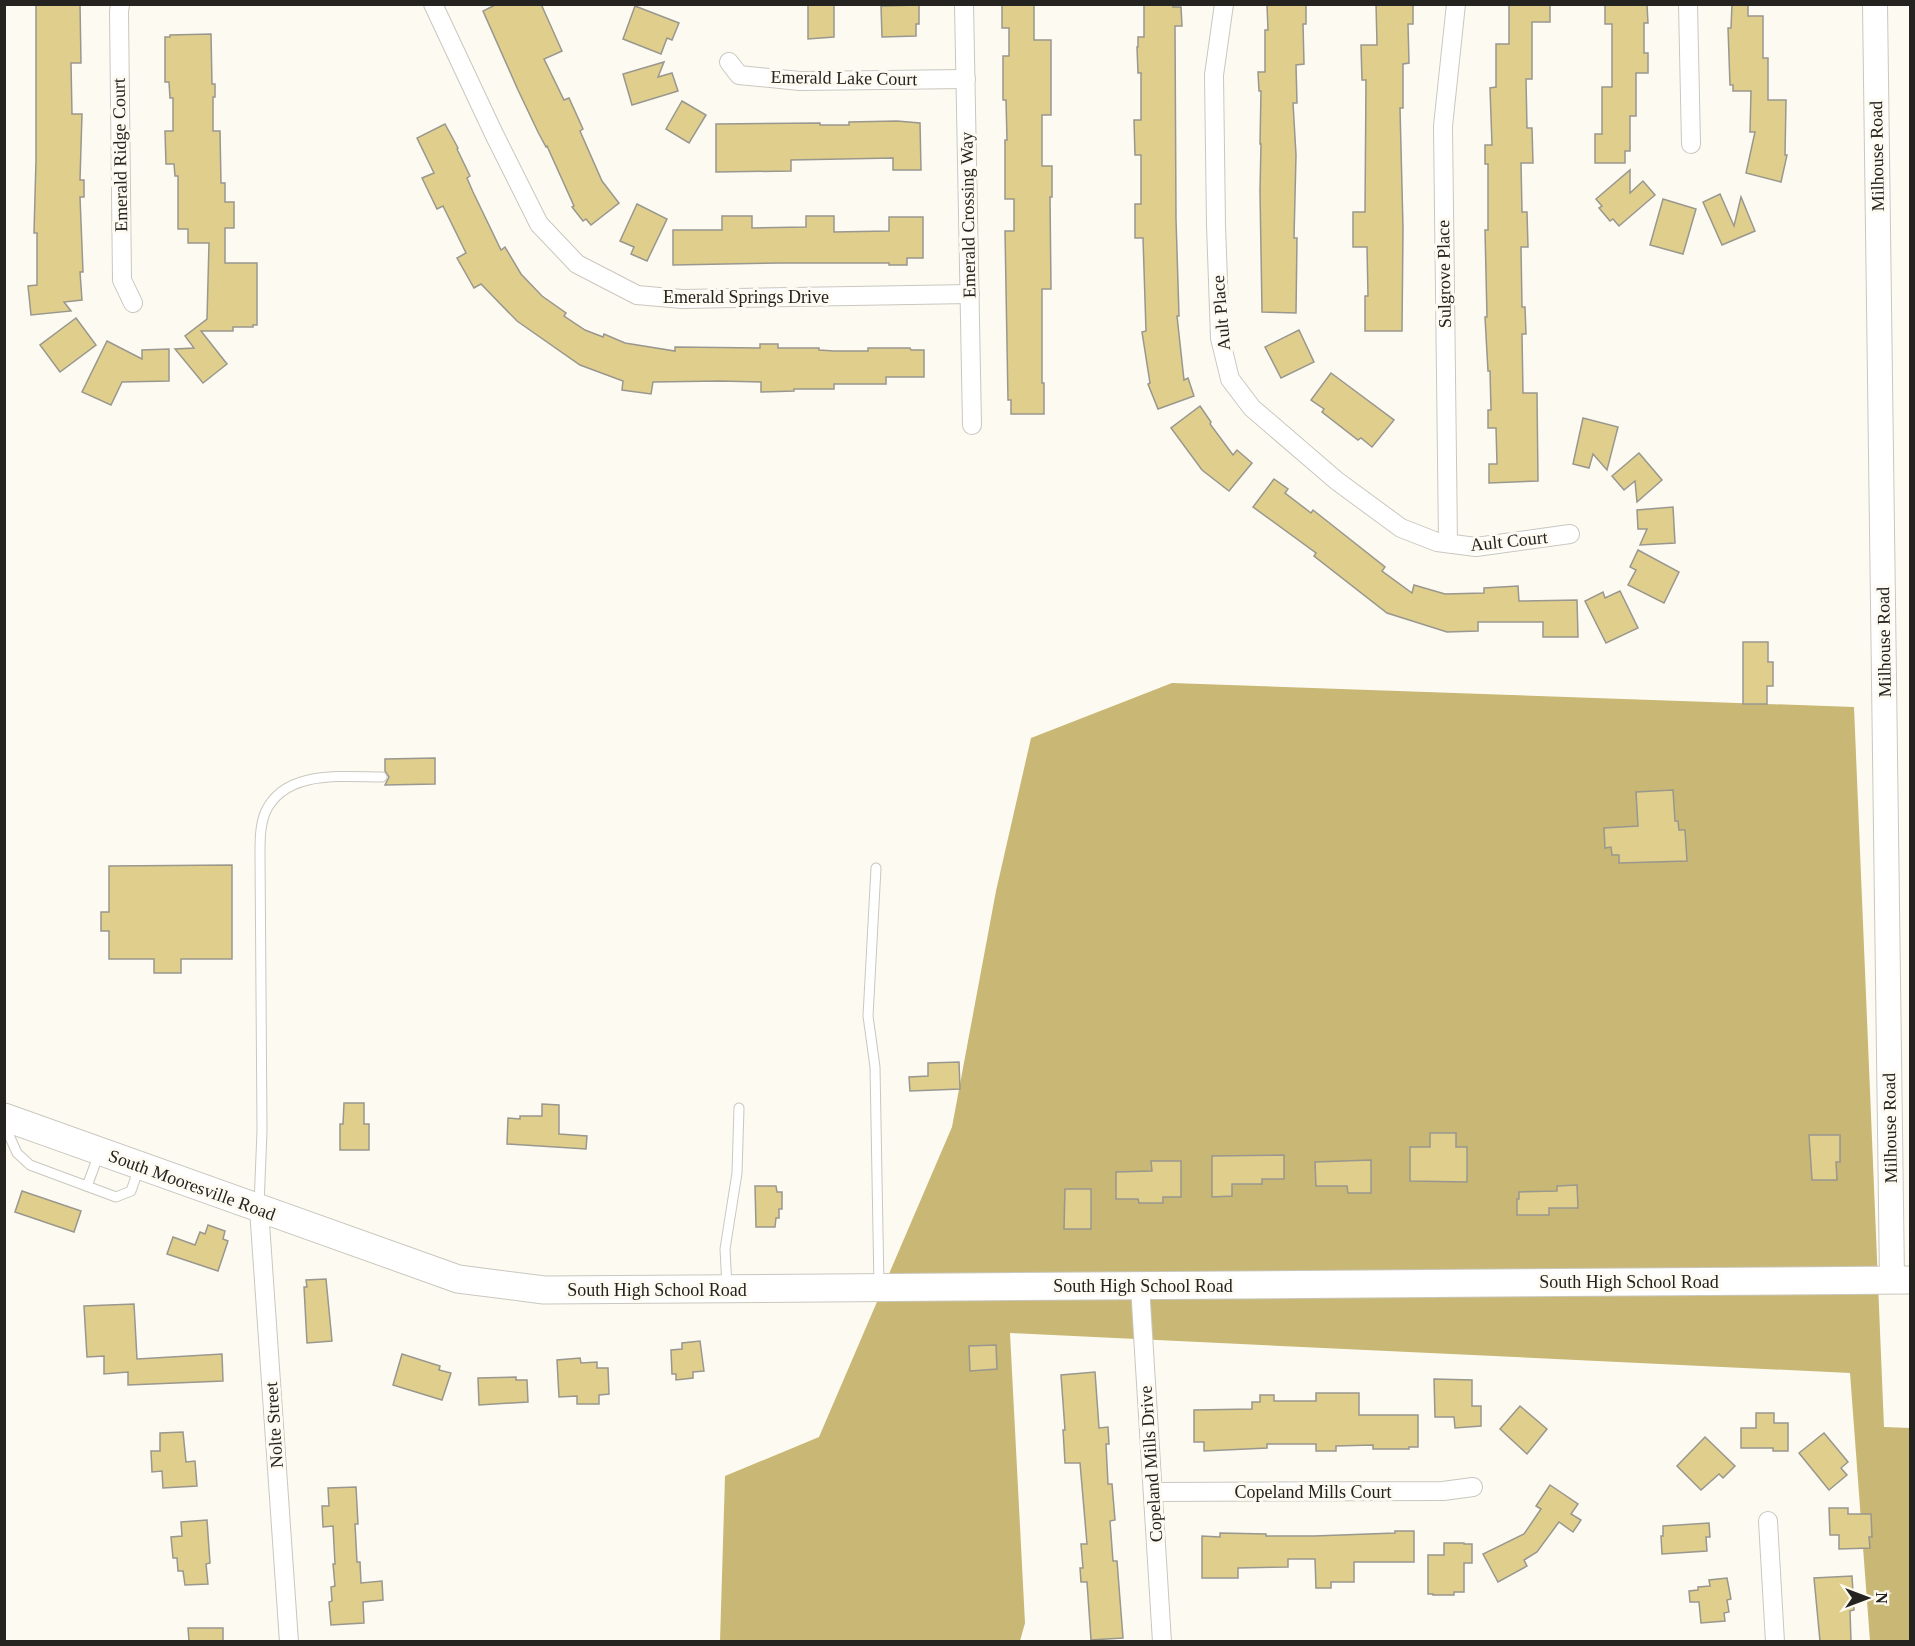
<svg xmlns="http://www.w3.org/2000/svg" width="1915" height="1646" font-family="Georgia,serif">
  <rect width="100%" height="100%" fill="#fdfbf1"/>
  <!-- forest -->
  <path fill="#c8b775" d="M 1172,683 L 1854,707 L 1884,1427 L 1910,1428 L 1910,1641 L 1870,1641 L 1850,1373 L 1010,1333 L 1025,1623 L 1020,1641 L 720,1642 L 725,1476 L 819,1437 L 952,1127 L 996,891 L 1031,738 Z"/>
  <!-- building -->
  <g fill="#e0cf8c" stroke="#99978e" stroke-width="1.5">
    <path d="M 36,4 L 80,4 L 81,63 L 71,63 L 72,114 L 82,114 L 80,180 L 84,180 L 84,197 L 80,197 L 83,272 L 80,272 L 82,300 L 64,302 L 71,311 L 31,315 L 28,286 L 37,285 L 37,233 L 34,233 L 36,160 Z"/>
    <path d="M 497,4 L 541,4 L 562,51 L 544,59 L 564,100 L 569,98 L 583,129 L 580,131 L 602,181 L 619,203 L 591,225 L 586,219 L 583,221 L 572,207 L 574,206 L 547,146 L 546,147 L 538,132 L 518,90 L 483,11 Z"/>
    <path d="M 808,4 L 834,4 L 834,37 L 808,39 Z"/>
    <path d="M 1002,4 L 1034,4 L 1034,40 L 1051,40 L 1051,115 L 1042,115 L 1042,166 L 1052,166 L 1052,197 L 1050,197 L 1051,289 L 1042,289 L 1042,383 L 1044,383 L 1044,414 L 1011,414 L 1011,400 L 1008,400 L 1005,231 L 1014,231 L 1014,199 L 1005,199 L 1005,140 L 1007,140 L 1006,100 L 1003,100 L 1003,56 L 1009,56 L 1009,28 L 1002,28 Z"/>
    <path d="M 1144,4 L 1173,4 L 1173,7 L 1181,7 L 1182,26 L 1175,26 L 1176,219 L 1179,316 L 1177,316 L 1184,380 L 1188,378 L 1194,396 L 1158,409 L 1148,384 L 1150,383 L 1142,332 L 1146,331 L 1143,238 L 1135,238 L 1135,204 L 1141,204 L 1141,155 L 1135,155 L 1134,120 L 1141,120 L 1141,73 L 1138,73 L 1137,47 L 1138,47 L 1138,37 L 1144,37 Z"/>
    <path d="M 1306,4 L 1306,24 L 1303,24 L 1304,64 L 1296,65 L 1297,103 L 1293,103 L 1296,155 L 1294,238 L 1297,238 L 1296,313 L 1262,312 L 1260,191 L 1261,144 L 1260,144 L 1261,91 L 1259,91 L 1258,72 L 1265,72 L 1265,30 L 1268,30 L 1267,5 Z"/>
    <path d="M 1376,4 L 1413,4 L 1413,24 L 1408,24 L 1409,63 L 1403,64 L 1403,108 L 1400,108 L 1403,228 L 1402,331 L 1365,331 L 1365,296 L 1368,296 L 1367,247 L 1353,247 L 1353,212 L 1365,212 L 1366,80 L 1362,80 L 1361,45 L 1377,45 Z"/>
    <path d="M 1509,4 L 1550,4 L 1550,22 L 1532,22 L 1532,79 L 1526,79 L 1527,128 L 1532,128 L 1533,163 L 1521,163 L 1522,212 L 1527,212 L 1528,247 L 1521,247 L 1522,307 L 1525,307 L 1526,334 L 1522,334 L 1523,393 L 1537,393 L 1538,481 L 1489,483 L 1489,464 L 1497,464 L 1496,428 L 1488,428 L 1488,410 L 1491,410 L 1490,371 L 1488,371 L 1485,317 L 1487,317 L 1485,230 L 1488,230 L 1488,164 L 1485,164 L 1485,145 L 1492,145 L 1490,88 L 1496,87 L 1496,44 L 1509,44 Z"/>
    <path d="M 1605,4 L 1647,5 L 1648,23 L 1644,23 L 1644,53 L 1648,53 L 1648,73 L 1636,73 L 1636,116 L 1630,116 L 1630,151 L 1625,151 L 1625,163 L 1595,163 L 1595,134 L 1602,134 L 1602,87 L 1612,87 L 1612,24 L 1605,24 Z"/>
    <path d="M 1732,4 L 1748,4 L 1748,16 L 1763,16 L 1763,58 L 1768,58 L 1768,100 L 1786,100 L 1785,155 L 1787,155 L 1781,182 L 1746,173 L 1755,132 L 1750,132 L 1751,91 L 1733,91 L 1733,85 L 1730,85 L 1728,28 L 1731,28 Z"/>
    <path d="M 919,5 L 919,24 L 916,24 L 916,36 L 882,37 L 881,6 Z"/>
    <path d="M 635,6 L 679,23 L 672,40 L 667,38 L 661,54 L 623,39 Z"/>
    <path d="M 211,34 L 212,84 L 215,84 L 215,97 L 213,97 L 213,131 L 220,131 L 221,183 L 225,183 L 225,202 L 234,202 L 234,228 L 225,228 L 225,263 L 257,263 L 257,325 L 253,325 L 253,327 L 233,327 L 233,331 L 201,331 L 227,364 L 203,383 L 175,349 L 194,348 L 185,336 L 207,319 L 209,243 L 188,243 L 188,229 L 178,229 L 178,176 L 175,176 L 174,164 L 166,164 L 165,131 L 173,131 L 173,98 L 170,98 L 169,82 L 165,82 L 165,37 L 170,37 L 170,35 Z"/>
    <path d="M 664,62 L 658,77 L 672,73 L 678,91 L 632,105 L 623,74 Z"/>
    <path d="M 682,101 L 706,115 L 689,143 L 666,129 Z"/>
    <path d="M 897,121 L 920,123 L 921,170 L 893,170 L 893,158 L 791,160 L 791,171 L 716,172 L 716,124 L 820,123 L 820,125 L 849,125 L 849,122 Z"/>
    <path d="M 445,124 L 458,148 L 457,149 L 470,176 L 467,178 L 473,192 L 501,250 L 505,247 L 521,274 L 542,296 L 566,313 L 564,316 L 585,330 L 603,337 L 604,334 L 625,343 L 675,351 L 675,347 L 760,348 L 760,344 L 778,344 L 778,348 L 819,348 L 819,350 L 834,351 L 868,351 L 868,348 L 910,348 L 911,350 L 924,350 L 924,377 L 886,377 L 886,384 L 834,384 L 834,389 L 794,389 L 794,391 L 761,392 L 761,382 L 720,381 L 653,382 L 651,394 L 622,390 L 623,381 L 580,365 L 517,321 L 481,284 L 474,288 L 457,258 L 466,253 L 443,206 L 437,209 L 422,178 L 434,173 L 417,138 Z"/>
    <path d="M 1630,170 L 1630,193 L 1643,181 L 1655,195 L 1619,226 L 1613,219 L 1610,221 L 1599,208 L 1602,206 L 1596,199 Z"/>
    <path d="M 1720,194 L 1734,226 L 1741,197 L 1755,231 L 1722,245 L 1703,202 Z"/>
    <path d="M 1663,199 L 1696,209 L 1683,254 L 1650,245 Z"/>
    <path d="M 637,204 L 667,219 L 647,261 L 631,254 L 634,247 L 620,241 Z"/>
    <path d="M 722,216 L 752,216 L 752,228 L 806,227 L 806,216 L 834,216 L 834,232 L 889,231 L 889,217 L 923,217 L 923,258 L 907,258 L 907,265 L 889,265 L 889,263 L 780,263 L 673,265 L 673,230 L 722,230 Z"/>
    <path d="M 76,318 L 96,345 L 60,372 L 40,345 Z"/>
    <path d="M 1299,330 L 1314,362 L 1281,378 L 1265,347 Z"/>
    <path d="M 107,341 L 142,359 L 142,350 L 169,349 L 169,381 L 122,382 L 111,405 L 82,392 Z"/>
    <path d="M 1331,373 L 1394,420 L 1372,447 L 1361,438 L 1358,440 L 1322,412 L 1324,409 L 1311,400 Z"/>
    <path d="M 1200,406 L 1211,422 L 1210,424 L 1233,455 L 1237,450 L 1252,463 L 1229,491 L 1202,470 L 1171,428 Z"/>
    <path d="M 1583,418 L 1618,427 L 1607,470 L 1593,454 L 1589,468 L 1573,464 Z"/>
    <path d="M 1639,453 L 1662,480 L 1637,502 L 1635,481 L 1624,490 L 1612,476 Z"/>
    <path d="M 1274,479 L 1288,489 L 1285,493 L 1311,513 L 1313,510 L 1385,567 L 1382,571 L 1412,593 L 1414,585 L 1445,594 L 1484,593 L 1484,588 L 1518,586 L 1519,601 L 1577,600 L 1578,637 L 1543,637 L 1543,622 L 1478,622 L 1478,631 L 1447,632 L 1387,613 L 1314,556 L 1316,553 L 1253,507 Z"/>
    <path d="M 1673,507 L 1675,543 L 1640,545 L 1647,529 L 1638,529 L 1637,510 Z"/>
    <path d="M 1638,550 L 1679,572 L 1664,603 L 1628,585 L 1636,570 L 1630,567 Z"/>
    <path d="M 1620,591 L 1638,628 L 1606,643 L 1585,601 L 1603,592 L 1605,598 Z"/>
    <path d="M 1743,642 L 1768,642 L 1768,662 L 1773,662 L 1773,686 L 1767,686 L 1767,704 L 1743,704 Z"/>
    <path d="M 435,758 L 435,784 L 385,785 L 389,777 L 385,771 L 385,759 Z"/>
    <path d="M 1673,790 L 1675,821 L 1678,821 L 1679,830 L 1685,830 L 1687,861 L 1619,863 L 1619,855 L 1612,855 L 1611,847 L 1605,848 L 1604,828 L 1638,826 L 1636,792 Z"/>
    <path d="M 232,865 L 232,959 L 181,959 L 181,973 L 154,973 L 154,959 L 109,959 L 109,931 L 101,931 L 101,912 L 109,912 L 109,866 Z"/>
    <path d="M 959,1062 L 960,1089 L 910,1091 L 909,1077 L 928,1076 L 928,1063 Z"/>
    <path d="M 344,1103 L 364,1103 L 364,1124 L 369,1124 L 369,1150 L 340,1150 L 340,1124 L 343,1124 Z"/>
    <path d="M 542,1104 L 559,1105 L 559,1134 L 587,1136 L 586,1149 L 507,1144 L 508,1118 L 520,1119 L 520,1116 L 542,1116 Z"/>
    <path d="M 1430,1133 L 1456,1133 L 1456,1147 L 1467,1147 L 1467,1182 L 1410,1181 L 1410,1147 L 1430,1147 Z"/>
    <path d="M 1809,1135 L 1840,1135 L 1840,1162 L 1836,1162 L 1837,1180 L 1812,1180 Z"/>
    <path d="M 1284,1155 L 1284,1179 L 1262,1179 L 1262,1184 L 1232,1184 L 1232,1196 L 1212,1197 L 1212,1156 Z"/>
    <path d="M 1371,1160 L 1371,1193 L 1348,1193 L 1347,1186 L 1316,1186 L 1315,1162 Z"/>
    <path d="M 1151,1161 L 1181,1161 L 1181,1197 L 1163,1197 L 1163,1203 L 1139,1203 L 1138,1199 L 1116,1199 L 1116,1172 L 1152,1171 Z"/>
    <path d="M 1577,1185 L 1578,1208 L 1549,1208 L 1549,1215 L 1517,1215 L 1517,1199 L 1519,1199 L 1519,1192 L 1557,1191 L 1557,1186 Z"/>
    <path d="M 755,1186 L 776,1186 L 777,1192 L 782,1192 L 782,1209 L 779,1209 L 779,1218 L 776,1218 L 775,1227 L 756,1227 Z"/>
    <path d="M 1065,1189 L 1091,1189 L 1091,1229 L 1064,1229 Z"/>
    <path d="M 22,1191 L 81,1211 L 74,1232 L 15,1212 Z"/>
    <path d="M 208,1225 L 225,1231 L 223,1239 L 228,1241 L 218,1271 L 167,1254 L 173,1237 L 195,1245 L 200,1232 L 205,1234 Z"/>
    <path d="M 326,1279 L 332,1341 L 307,1343 L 304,1287 L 307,1287 L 306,1280 Z"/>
    <path d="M 134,1304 L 137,1359 L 222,1354 L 223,1381 L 128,1385 L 128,1372 L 104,1374 L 104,1356 L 87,1357 L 84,1306 Z"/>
    <path d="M 700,1341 L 704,1371 L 693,1372 L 693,1378 L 676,1380 L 676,1374 L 672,1374 L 671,1350 L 682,1349 L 682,1343 Z"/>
    <path d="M 996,1345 L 997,1369 L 970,1371 L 969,1346 Z"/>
    <path d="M 402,1354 L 440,1366 L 439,1370 L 451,1373 L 442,1400 L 393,1385 Z"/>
    <path d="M 580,1358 L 581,1363 L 597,1362 L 597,1368 L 608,1368 L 609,1394 L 599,1395 L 599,1404 L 577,1404 L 577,1396 L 559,1397 L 557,1360 Z"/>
    <path d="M 1095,1372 L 1099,1428 L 1108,1427 L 1109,1444 L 1106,1444 L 1108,1484 L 1112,1484 L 1115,1520 L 1110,1521 L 1113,1561 L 1117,1561 L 1123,1638 L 1091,1640 L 1087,1582 L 1081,1582 L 1080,1568 L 1083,1568 L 1081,1544 L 1087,1544 L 1080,1463 L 1065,1463 L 1063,1430 L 1065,1430 L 1061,1375 Z"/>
    <path d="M 516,1377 L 516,1380 L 527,1380 L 528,1402 L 479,1405 L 478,1378 Z"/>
    <path d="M 1434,1379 L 1472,1380 L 1472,1406 L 1481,1406 L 1481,1426 L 1455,1428 L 1454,1417 L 1435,1417 Z"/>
    <path d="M 1316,1393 L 1359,1393 L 1359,1415 L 1418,1415 L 1418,1447 L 1409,1447 L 1409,1449 L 1373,1449 L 1373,1445 L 1336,1446 L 1336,1451 L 1316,1451 L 1316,1444 L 1267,1444 L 1267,1448 L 1204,1451 L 1204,1442 L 1194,1442 L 1194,1410 L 1252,1409 L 1252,1402 L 1260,1402 L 1260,1395 L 1274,1395 L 1274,1401 L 1316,1401 Z"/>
    <path d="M 1520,1406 L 1547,1429 L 1527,1454 L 1500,1429 Z"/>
    <path d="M 1756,1413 L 1774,1413 L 1774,1423 L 1788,1423 L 1788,1451 L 1773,1451 L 1773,1448 L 1741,1448 L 1741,1428 L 1756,1428 Z"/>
    <path d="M 183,1432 L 186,1462 L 195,1461 L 197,1486 L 163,1488 L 162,1471 L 152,1472 L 151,1451 L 160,1451 L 160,1433 Z"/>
    <path d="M 1824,1433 L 1848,1462 L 1841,1468 L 1847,1475 L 1829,1490 L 1799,1453 Z"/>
    <path d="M 1705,1437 L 1735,1466 L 1723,1478 L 1719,1474 L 1701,1490 L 1677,1466 Z"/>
    <path d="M 1550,1485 L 1578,1504 L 1571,1514 L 1581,1520 L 1573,1532 L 1559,1522 L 1537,1552 L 1524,1560 L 1527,1566 L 1498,1582 L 1483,1554 L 1524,1534 L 1541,1509 L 1536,1506 Z"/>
    <path d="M 356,1487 L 358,1524 L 355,1524 L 357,1562 L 360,1562 L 361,1583 L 382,1581 L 383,1600 L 363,1602 L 364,1623 L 331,1625 L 329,1602 L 332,1601 L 331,1587 L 335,1586 L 333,1564 L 335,1564 L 333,1526 L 323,1527 L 322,1506 L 329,1506 L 328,1488 Z"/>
    <path d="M 1829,1508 L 1848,1508 L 1848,1514 L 1871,1514 L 1872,1537 L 1869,1537 L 1870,1548 L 1839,1549 L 1839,1535 L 1830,1535 Z"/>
    <path d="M 207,1520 L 210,1563 L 206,1564 L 208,1584 L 185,1585 L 183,1571 L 178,1571 L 177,1558 L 173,1558 L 171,1537 L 182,1536 L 181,1522 Z"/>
    <path d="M 1709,1523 L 1710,1537 L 1706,1537 L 1707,1551 L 1662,1554 L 1661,1536 L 1663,1536 L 1663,1526 Z"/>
    <path d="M 1395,1531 L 1414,1531 L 1414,1562 L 1354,1562 L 1354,1582 L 1331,1582 L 1331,1588 L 1316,1588 L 1315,1559 L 1288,1559 L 1288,1567 L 1238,1568 L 1238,1578 L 1202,1578 L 1202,1536 L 1220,1537 L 1220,1533 L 1266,1534 L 1266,1536 L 1314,1536 L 1395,1533 Z"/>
    <path d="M 1444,1543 L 1464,1543 L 1464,1544 L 1472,1544 L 1472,1563 L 1464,1563 L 1464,1592 L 1454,1592 L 1454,1595 L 1433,1595 L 1433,1594 L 1428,1594 L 1428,1555 L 1444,1555 Z"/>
    <path d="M 1852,1576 L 1854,1610 L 1850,1611 L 1851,1641 L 1820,1641 L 1814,1578 Z"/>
    <path d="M 1727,1578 L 1731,1599 L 1727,1600 L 1729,1612 L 1724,1613 L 1725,1621 L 1701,1623 L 1699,1602 L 1690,1602 L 1689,1591 L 1698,1590 L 1698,1587 L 1710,1586 L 1709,1580 Z"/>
    <path d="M 188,1628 L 223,1628 L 223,1641 L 189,1641 Z"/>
  </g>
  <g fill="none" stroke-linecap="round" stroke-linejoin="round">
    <!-- service casing -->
    <g stroke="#c9c7be" stroke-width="11">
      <g id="service">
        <path d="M 876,868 L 868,1016 L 875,1067 L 879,1286"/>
        <path d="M 4,1124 L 17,1153 L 30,1165 L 116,1197 L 131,1191 L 139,1168"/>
        <path d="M 87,1186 L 99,1154"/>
        <path d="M 259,1205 L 262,1131 L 260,854 C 260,840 260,826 265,813 C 284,769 343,777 382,777"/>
        <path d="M 727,1287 L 725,1249 L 737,1173 L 739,1108"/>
      </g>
    </g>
    <!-- minor casing -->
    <g stroke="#c9c7be" stroke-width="20">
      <g id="minor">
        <path d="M 120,4 L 119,12 L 122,280 L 133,303"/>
        <path d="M 433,4 L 494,134 L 539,224 L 577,264 L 637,295 L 682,299 L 970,294"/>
        <path d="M 964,4 L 972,425"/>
        <path d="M 1224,4 L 1214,75 L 1216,225 L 1220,338 L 1230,379 L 1252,408 L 1337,481 L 1401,528 L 1437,542 L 1476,547 L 1570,534"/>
        <path d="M 1688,4 L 1691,144"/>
        <path d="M 729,62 L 739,75 L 800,81 L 966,79"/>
        <path d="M 1448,543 L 1443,126 L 1456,4"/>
        <path d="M 259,1209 L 289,1642"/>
        <path d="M 1140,1286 L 1162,1642"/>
        <path d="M 1154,1492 L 1443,1491 L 1473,1487"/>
        <path d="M 1768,1521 L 1775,1642"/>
      </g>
    </g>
    <!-- tertiary casing -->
    <g stroke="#c9c7be" stroke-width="26">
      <path id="tertiary" d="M 1875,4 L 1892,1280"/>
    </g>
    <!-- secondary casing -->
    <g stroke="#c9c7be" stroke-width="29">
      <path id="secondary" d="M 4,1117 L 458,1279 L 544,1290 L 1910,1280"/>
    </g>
    <!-- service -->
    <use href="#service" stroke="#fff" stroke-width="9"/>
    <!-- minor -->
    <use href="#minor" stroke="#fff" stroke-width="18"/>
    <!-- tertiary -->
    <use href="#tertiary" stroke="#fff" stroke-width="24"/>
    <!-- secondary -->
    <use href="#secondary" stroke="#fff" stroke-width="27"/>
  </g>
  <g text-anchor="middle" stroke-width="6" stroke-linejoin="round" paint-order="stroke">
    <!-- street labels -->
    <g font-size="18" fill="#242320" stroke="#fdfbf1">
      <text transform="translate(844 78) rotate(1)" y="6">Emerald Lake Court</text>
      <text transform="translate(120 155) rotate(-91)" y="6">Emerald Ridge Court</text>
      <text transform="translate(1877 156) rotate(-91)" y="6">Milhouse Road</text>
      <text transform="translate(968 215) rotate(-91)" y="6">Emerald Crossing Way</text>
      <text transform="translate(1444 274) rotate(-91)" y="6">Sulgrove Place</text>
      <text x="746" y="303">Emerald Springs Drive</text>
      <text transform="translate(1221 313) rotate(-95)" y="6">Ault Place</text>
      <text transform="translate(1509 541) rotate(-6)" y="6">Ault Court</text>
      <text transform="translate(1884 642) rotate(-91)" y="6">Milhouse Road</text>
      <text transform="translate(1890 1128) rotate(-91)" y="6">Milhouse Road</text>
      <text transform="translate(192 1185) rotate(20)" y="6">South Mooresville Road</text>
      <text x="1629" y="1288">South High School Road</text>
      <text x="1143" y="1292">South High School Road</text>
      <text x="657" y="1296">South High School Road</text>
      <text transform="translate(274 1425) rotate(-94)" y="6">Nolte Street</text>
      <text transform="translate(1151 1464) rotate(-94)" y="6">Copeland Mills Drive</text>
      <text x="1313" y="1498">Copeland Mills Court</text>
    </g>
  </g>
  <!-- border -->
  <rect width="1915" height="1646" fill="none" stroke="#242320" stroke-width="12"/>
  <!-- north arrow -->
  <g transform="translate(1867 1598) rotate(90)" stroke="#fdfbf1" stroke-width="4.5" paint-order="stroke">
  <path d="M0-4.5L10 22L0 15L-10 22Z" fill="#242320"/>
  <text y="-9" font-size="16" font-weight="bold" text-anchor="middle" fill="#242320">N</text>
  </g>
</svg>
